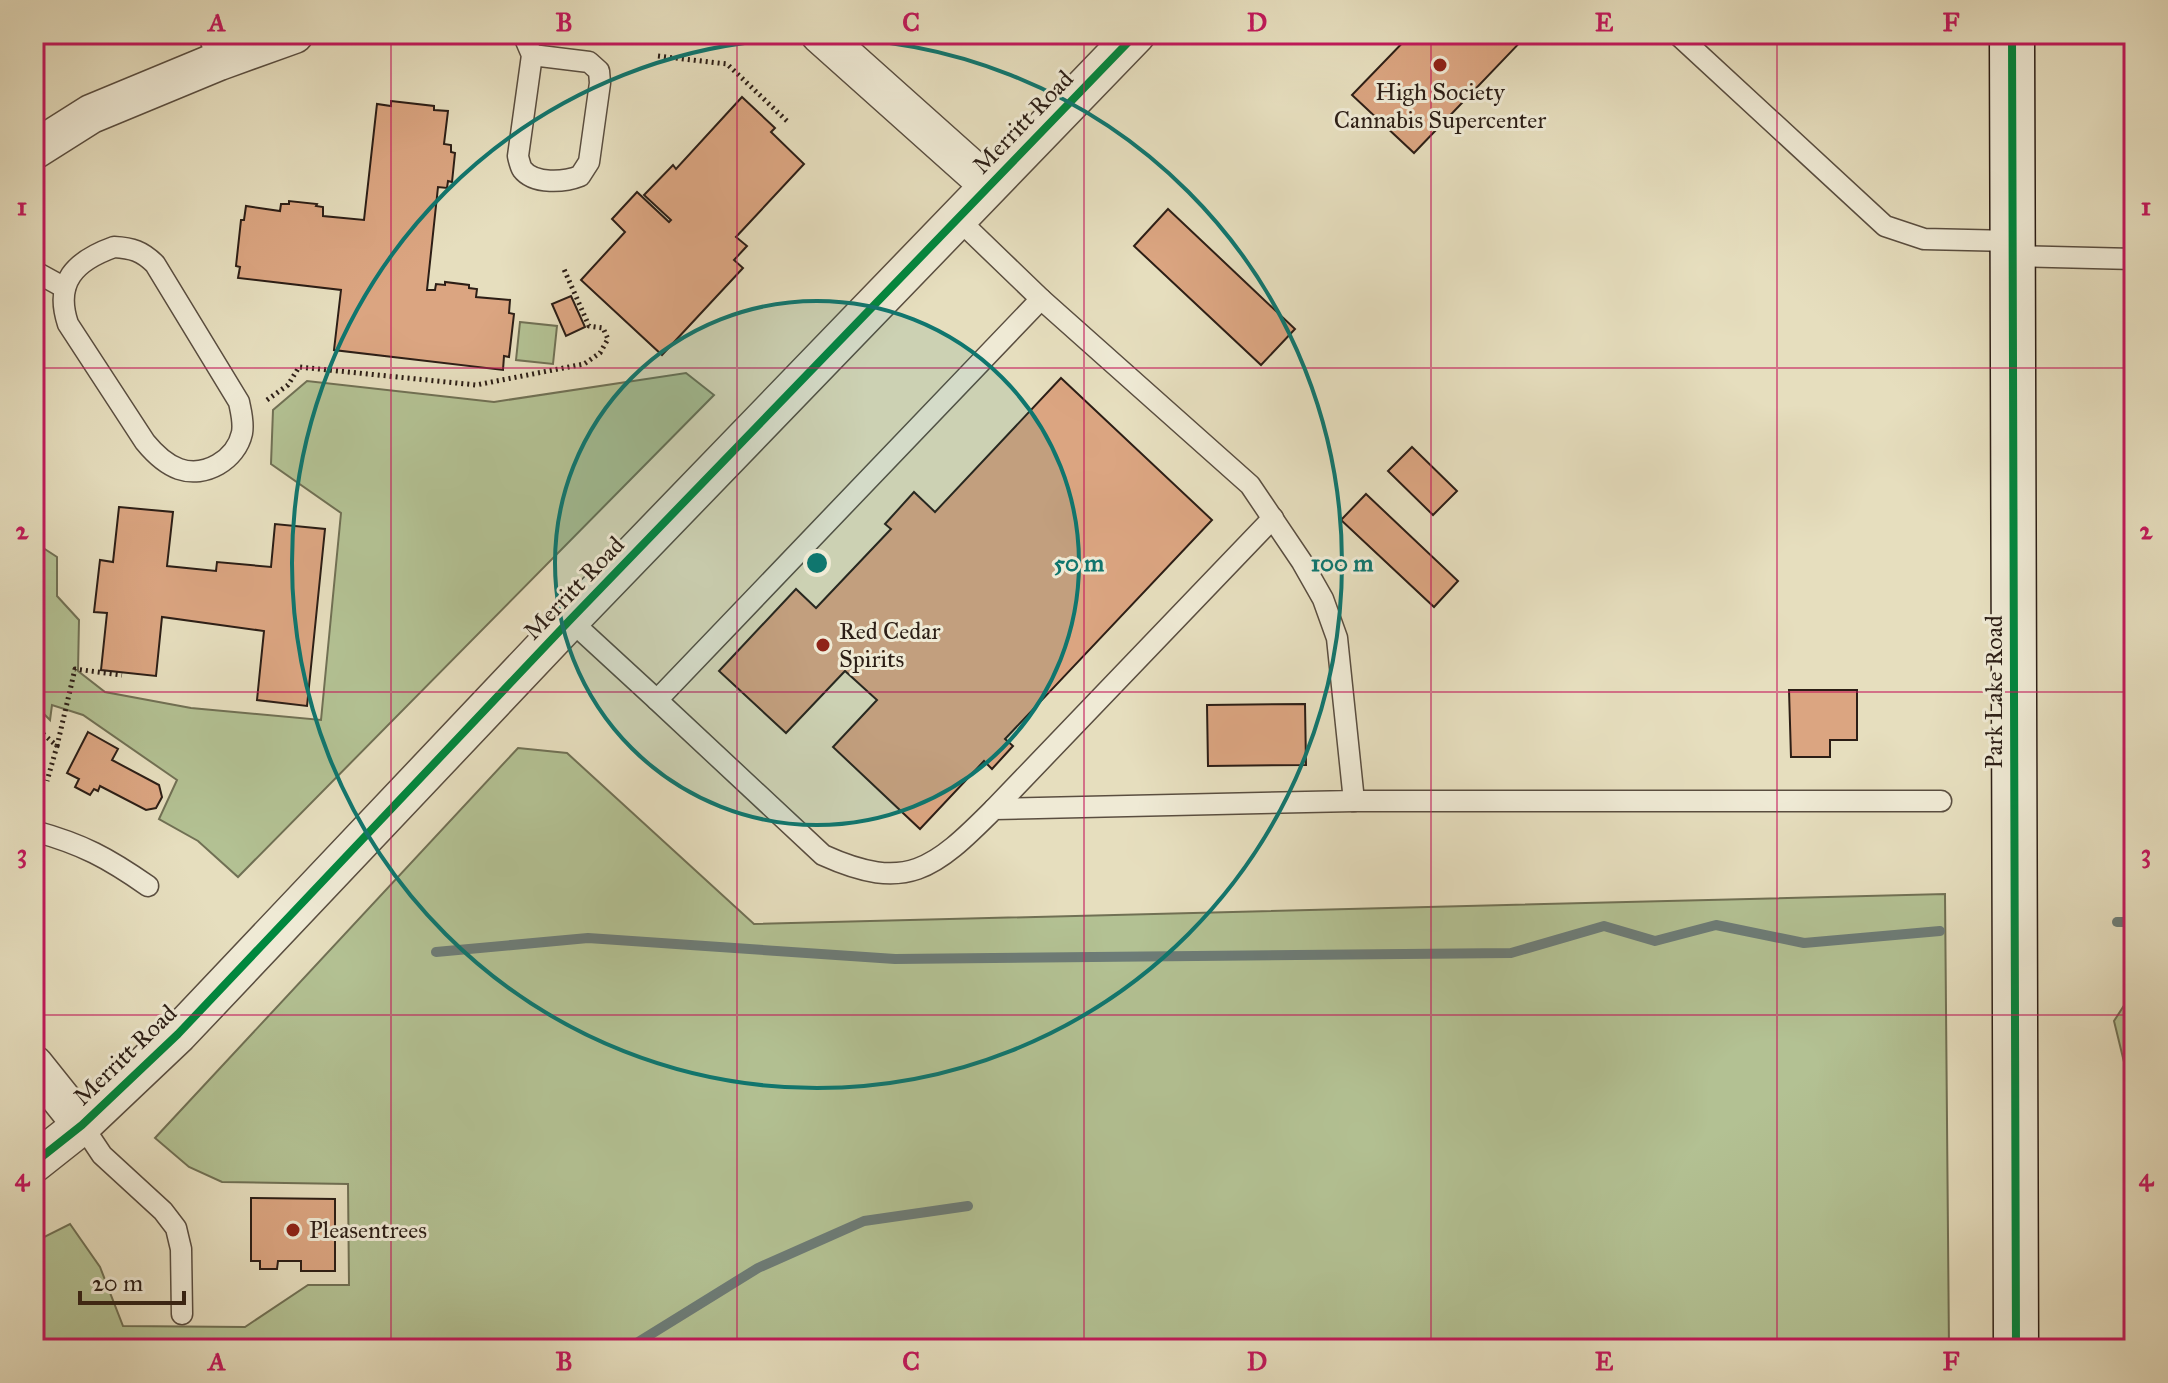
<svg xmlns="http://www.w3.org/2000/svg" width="2168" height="1383" font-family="'IM FELL Great Primer',serif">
  <rect width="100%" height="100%" fill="#e6debe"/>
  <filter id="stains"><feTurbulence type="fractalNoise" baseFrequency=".0025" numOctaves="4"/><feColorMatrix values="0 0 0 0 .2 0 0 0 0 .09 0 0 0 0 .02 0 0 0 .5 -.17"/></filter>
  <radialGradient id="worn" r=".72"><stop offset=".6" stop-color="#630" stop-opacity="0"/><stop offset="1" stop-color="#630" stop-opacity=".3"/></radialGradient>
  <!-- green -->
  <g fill="#b3c193" stroke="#707054" stroke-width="2">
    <path d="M 520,322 L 557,326 L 553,364 L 516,360 Z"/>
    <path d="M 686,373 L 714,395 L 238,877 L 198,841 L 159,819 L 177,780 L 83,715 L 52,705 L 50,720 L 34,704 L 34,542 L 57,557 L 57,596 L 79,620 L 78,671 L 105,692 L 191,708 L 321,720 L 341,513 L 271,464 L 273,410 L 307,381 L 494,402 Z"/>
    <path d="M 518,748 L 567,753 L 754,924 L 1945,894 L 1949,1349 L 34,1349 L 34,1242 L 70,1224 L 100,1267 L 123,1326 L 245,1327 L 308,1285 L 349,1285 L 348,1184 L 222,1182 L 189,1167 L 155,1138 Z"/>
    <path d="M 2134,990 L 2134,1103 L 2114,1021 Z"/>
  </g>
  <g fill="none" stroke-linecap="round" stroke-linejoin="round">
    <!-- stream -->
    <g stroke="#6d7c77" stroke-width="10">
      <path d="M 2117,922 L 2134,922"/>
      <path d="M 436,952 L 588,938 L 895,959 L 1511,953 L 1604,926 L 1655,941 L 1716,925 L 1804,943 L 1940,931"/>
      <path d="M 627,1349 L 758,1268 L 864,1221 L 968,1206"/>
    </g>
  </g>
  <!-- building -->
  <g fill="#dba581" stroke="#2c1e16" stroke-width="2">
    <path d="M 1411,34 L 1528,34 L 1414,153 L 1352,95 Z"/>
    <path d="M 742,97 L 775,128 L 771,132 L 804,164 L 736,237 L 747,246 L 734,260 L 743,268 L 662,355 L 581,280 L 625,232 L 612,219 L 637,192 L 669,222 L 671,220 L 644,195 L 673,165 L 676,169 Z"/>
    <path d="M 391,101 L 434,106 L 434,110 L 448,111 L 444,144 L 451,145 L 451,152 L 455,153 L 452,182 L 448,181 L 447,188 L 438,187 L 427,290 L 435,290 L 436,284 L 445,285 L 445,282 L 469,285 L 469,288 L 477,289 L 476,297 L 510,300 L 509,313 L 514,314 L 509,357 L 504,356 L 503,370 L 334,350 L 341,290 L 238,278 L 240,267 L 236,266 L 241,220 L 244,220 L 246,206 L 280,211 L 281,204 L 289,204 L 289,201 L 317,204 L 316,206 L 323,207 L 323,216 L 364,220 L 377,104 L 391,106 Z"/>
    <path d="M 1168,209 L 1295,329 L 1261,365 L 1134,246 Z"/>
    <path d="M 571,296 L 585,327 L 566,336 L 552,304 Z"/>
    <path d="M 1061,378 L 1212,520 L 1005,739 L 1013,746 L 992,769 L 984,761 L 920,829 L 833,747 L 877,700 L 845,671 L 786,733 L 719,671 L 796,589 L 816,608 L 891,529 L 885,524 L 914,492 L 935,512 Z"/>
    <path d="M 1412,447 L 1457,491 L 1433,515 L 1388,471 Z"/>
    <path d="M 1366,494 L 1458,581 L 1434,607 L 1341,520 Z"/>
    <path d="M 119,507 L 173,512 L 167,566 L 216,571 L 217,562 L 271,567 L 275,524 L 325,529 L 307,706 L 257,700 L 264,631 L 162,617 L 156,676 L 101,670 L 107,613 L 94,612 L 100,560 L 113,562 Z"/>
    <path d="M 1789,690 L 1857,690 L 1857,740 L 1830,740 L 1830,757 L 1791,757 Z"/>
    <path d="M 1305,704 L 1306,765 L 1208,766 L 1207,705 Z"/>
    <path d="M 88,732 L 118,749 L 112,760 L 159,785 L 162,797 L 156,808 L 146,810 L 100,786 L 98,791 L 94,789 L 90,795 L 75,787 L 79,779 L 67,773 Z"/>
    <path d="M 251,1198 L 335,1199 L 335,1271 L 301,1271 L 301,1261 L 278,1261 L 277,1269 L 260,1269 L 260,1261 L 251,1261 Z"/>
  </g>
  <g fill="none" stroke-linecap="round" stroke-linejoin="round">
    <!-- lane casing -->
    <g stroke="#5a4e40" stroke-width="23">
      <g id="lane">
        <path d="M 208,34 L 219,61"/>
        <path d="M 523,34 L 532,55 L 518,156 C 518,157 521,168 522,169 C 534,185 565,182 580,176 L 589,162 L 600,83 L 599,71 L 589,62 L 532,55"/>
        <path d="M 1677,34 L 1885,226 L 1924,239 L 2012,241"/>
        <path d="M 114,247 C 132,248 142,251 155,264 L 239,402 C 241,412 244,422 242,433 C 236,460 205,478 179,469 C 165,464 154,453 145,442 L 68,324 C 54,282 75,261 114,247 Z"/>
        <path d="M 2012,256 L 2134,259"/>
        <path d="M 34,271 L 65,288"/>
        <path d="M 570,620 L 657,700 L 1041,299 L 959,220"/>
        <path d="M 657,700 L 823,855 C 907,893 934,869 994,809 L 1354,801 L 1337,638 L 1323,599 L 1302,562 L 1250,485 L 1041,299"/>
        <path d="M 1354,801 L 1941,801"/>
        <path d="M 994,809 L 1273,518"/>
        <path d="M 34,831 C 82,844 108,858 148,886"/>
        <path d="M 82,1125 L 102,1155 L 163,1211 L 176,1228 L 181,1249 L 182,1314"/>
      </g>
    </g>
    <!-- street casing -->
    <g stroke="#5a4e40" stroke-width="41">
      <g id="street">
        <path d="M 820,34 L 989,185"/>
        <path d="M 34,150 L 91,114 L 219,61 L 294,34"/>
        <path d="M 34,1065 L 82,1125"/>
        <path d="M 34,1163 L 82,1125 L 178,1034 L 570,620 L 1136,34"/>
      </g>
    </g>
    <!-- secondary casing -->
    <g stroke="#2c1e16" stroke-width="47">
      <path id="secondary" d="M 2012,34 L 2016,1349"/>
    </g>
    <!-- path -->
    <g stroke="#2c1e16" stroke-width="5" stroke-dasharray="2 4" stroke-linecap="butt">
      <path d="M 658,56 L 727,64 L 787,121"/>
      <path d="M 267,400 L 288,385 L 299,367 L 476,385 L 584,364 L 600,353 L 608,339 L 603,328 L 589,326 L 563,267"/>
      <path d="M 34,726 L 57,746 L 47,781"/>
      <path d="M 57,746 L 75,669 L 122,675"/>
    </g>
    <!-- lane -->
    <use href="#lane" stroke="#efead5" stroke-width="20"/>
    <!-- street -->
    <use href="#street" stroke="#efead5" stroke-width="38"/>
    <!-- secondary -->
    <use href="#secondary" stroke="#efead5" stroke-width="44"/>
    <!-- cycleway casing -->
    <g stroke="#efead5" stroke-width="13">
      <g id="cycleway">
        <path d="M 2012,34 L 2016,1349"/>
        <path d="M 34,1163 L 82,1125 L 178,1034 L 570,620 L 1136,34"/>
      </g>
    </g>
    <!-- cycleway -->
    <use href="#cycleway" stroke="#00873e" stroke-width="8"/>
  </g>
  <!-- grid -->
  <path fill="none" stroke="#c2185b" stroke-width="2" stroke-opacity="0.55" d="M 391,34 L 391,1349M 737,34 L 737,1349M 1084,34 L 1084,1349M 1431,34 L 1431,1349M 1777,34 L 1777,1349M 34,368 L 2134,368M 34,692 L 2134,692M 34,1015 L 2134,1015"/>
  <!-- distance rings -->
  <circle cx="817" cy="563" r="262" fill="#0f766e" fill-opacity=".12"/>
  <g fill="none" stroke="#0f766e" stroke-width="4">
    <circle cx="817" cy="563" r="262"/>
    <circle cx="817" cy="563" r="525"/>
  </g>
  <!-- markers -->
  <g fill="#8f2418" stroke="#efead5" stroke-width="3">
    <circle cx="1440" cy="65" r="8"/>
    <circle cx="823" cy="645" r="8"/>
    <circle cx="293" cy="1230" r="8"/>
  </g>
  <g text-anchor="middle" stroke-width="6" stroke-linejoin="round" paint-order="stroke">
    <!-- poi labels -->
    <g font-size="24" fill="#2c1e16" stroke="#efead5" text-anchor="start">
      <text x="1440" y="100" text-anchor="middle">High Society<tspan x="1440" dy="28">Cannabis Supercenter</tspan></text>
      <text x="839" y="639">Red Cedar<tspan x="839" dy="28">Spirits</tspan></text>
      <text x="309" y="1238">Pleasentrees</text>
    </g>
    <!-- street labels -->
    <g font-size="24" fill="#2c1e16" stroke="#efead5">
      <text transform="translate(1023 122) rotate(-46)" y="8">Merritt Road</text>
      <text transform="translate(574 588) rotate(-46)" y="8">Merritt Road</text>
      <text transform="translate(1994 692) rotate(-90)" y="8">Park Lake Road</text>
      <text transform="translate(125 1055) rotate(-44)" y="8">Merritt Road</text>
    </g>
  </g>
  <circle cx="817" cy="563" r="12" fill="#0f766e" stroke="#efead5" stroke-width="4"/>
  <g font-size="24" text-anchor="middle" font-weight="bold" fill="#0f766e" stroke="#efead5" stroke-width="6" stroke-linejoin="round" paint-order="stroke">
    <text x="1079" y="571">50 m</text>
    <text x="1342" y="571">100 m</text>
  </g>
  <!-- margin -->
  <rect width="2168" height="1383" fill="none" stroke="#e6debe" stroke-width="88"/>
  <!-- scale -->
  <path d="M80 1291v12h104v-12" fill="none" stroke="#2c1e16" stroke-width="4"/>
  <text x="92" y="1291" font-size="24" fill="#2c1e16" stroke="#efead5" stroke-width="6" paint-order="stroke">20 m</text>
  <rect x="44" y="44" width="2080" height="1295" fill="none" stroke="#c2185b" stroke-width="3"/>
  <g font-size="26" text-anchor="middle" font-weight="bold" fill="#c2185b">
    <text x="217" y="31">A</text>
    <text x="564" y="31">B</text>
    <text x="911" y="31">C</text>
    <text x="1257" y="31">D</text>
    <text x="1604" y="31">E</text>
    <text x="1951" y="31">F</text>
    <text x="22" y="215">1</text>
    <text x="2146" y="215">1</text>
    <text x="22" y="539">2</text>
    <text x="2146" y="539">2</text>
    <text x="22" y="862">3</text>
    <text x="2146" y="862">3</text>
    <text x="22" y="1186">4</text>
    <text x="2146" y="1186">4</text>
    <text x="217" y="1370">A</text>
    <text x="564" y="1370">B</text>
    <text x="911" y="1370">C</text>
    <text x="1257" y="1370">D</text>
    <text x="1604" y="1370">E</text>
    <text x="1951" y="1370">F</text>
  </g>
  <rect width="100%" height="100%" filter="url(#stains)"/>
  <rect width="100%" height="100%" fill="url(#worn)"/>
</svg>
